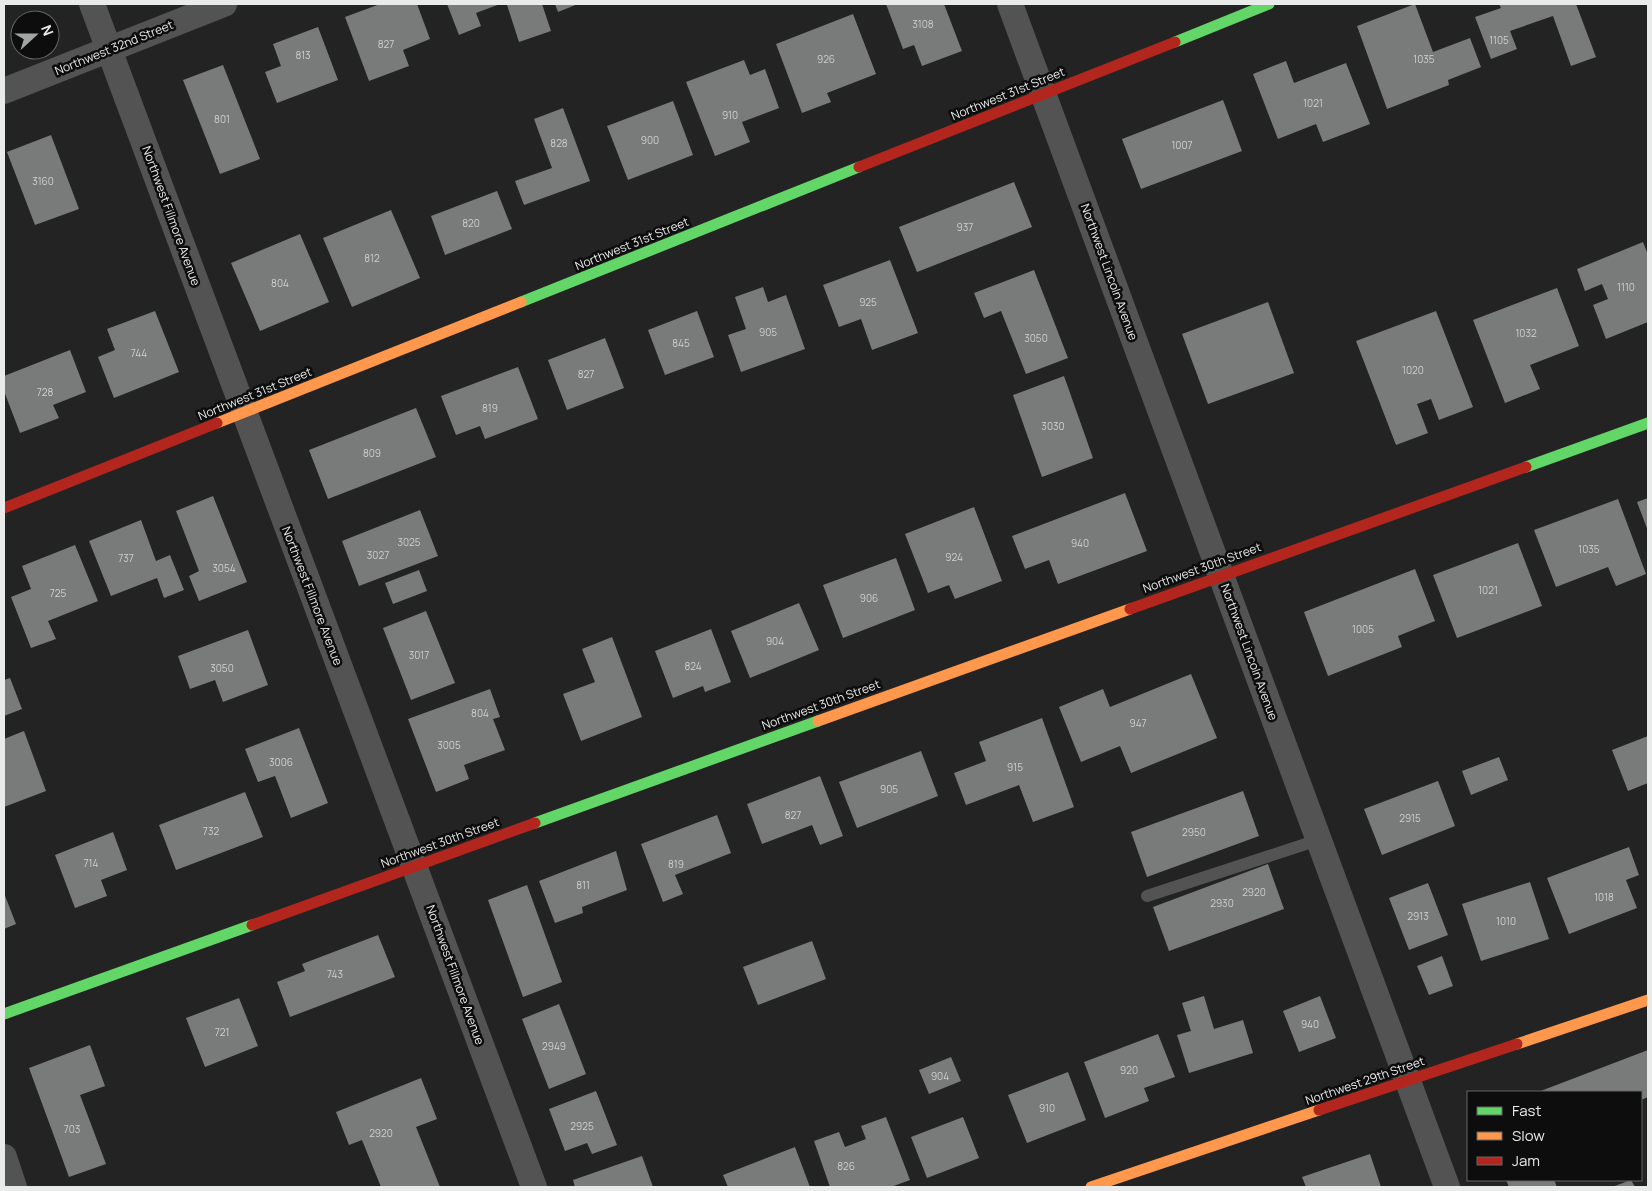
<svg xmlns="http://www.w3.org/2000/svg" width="1652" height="1191" font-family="Manrope,sans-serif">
  <rect width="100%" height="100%" fill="#222322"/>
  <!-- building -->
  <g fill="#797b7a">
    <path d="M 380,4 L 417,4 L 430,39 L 403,50 L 409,66 L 369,81 L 345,17 Z"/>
    <path d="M 447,4 L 500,4 L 476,13 L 481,26 L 459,35 Z"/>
    <path d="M 511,4 L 542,4 L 551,31 L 519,42 L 507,5 Z"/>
    <path d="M 555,4 L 578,4 L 558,12 Z"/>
    <path d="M 886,4 L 944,4 L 962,51 L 922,66 L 914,45 L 903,49 Z"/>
    <path d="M 1415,4 L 1433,52 L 1470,38 L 1481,67 L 1448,80 L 1449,85 L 1387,109 L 1357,26 Z"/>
    <path d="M 1499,4 L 1576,4 L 1596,57 L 1571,66 L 1553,16 L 1510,31 L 1517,49 L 1491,59 L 1475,17 L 1501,8 Z"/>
    <path d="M 853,14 L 876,74 L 827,93 L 831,102 L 802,113 L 776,44 Z"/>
    <path d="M 318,27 L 338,80 L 277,103 L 265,72 L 281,66 L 273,44 Z"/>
    <path d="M 744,60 L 750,75 L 765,69 L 779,108 L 742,122 L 750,142 L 715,156 L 686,82 Z"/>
    <path d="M 1286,61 L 1294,83 L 1346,63 L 1370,124 L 1323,142 L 1316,124 L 1278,139 L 1253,74 Z"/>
    <path d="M 223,65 L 260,159 L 220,174 L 183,80 Z"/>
    <path d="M 1223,100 L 1242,151 L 1141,189 L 1122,139 Z"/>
    <path d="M 673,101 L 693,155 L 628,180 L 607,126 Z"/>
    <path d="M 563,108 L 590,181 L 524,205 L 515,181 L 552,168 L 534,119 Z"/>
    <path d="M 51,135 L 79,209 L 35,225 L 7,152 Z"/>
    <path d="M 1014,182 L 1032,227 L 917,272 L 899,227 Z"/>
    <path d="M 497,191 L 512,229 L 445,255 L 431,216 Z"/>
    <path d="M 391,210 L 420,278 L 352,307 L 323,238 Z"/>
    <path d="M 300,234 L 329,302 L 260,331 L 231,263 Z"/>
    <path d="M 1643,242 L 1648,255 L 1648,322 L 1606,339 L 1593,305 L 1608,299 L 1602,284 L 1585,291 L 1577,269 Z"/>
    <path d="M 890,260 L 918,333 L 872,350 L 861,319 L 839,327 L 823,285 Z"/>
    <path d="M 1034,270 L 1068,358 L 1026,374 L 1001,311 L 984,318 L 974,293 Z"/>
    <path d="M 763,287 L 768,302 L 786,295 L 805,349 L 741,372 L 728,335 L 746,329 L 735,297 Z"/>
    <path d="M 1557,288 L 1579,346 L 1530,365 L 1540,389 L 1505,403 L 1473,320 Z"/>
    <path d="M 1268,302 L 1294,373 L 1208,404 L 1182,334 Z"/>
    <path d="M 155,311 L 179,372 L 114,398 L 98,357 L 115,350 L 107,329 Z"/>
    <path d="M 697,311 L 714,357 L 665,375 L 648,330 Z"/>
    <path d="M 1436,311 L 1473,407 L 1439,420 L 1431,399 L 1417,404 L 1428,433 L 1396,445 L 1356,341 Z"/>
    <path d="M 605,338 L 624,388 L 567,410 L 548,360 Z"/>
    <path d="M 70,350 L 86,392 L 53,405 L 59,418 L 20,433 L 4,391 L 4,376 Z"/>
    <path d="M 518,367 L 538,419 L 485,439 L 480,426 L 456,435 L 441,396 Z"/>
    <path d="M 1064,376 L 1093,458 L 1042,477 L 1013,395 Z"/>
    <path d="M 416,408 L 436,457 L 328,499 L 309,450 Z"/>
    <path d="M 1125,493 L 1147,551 L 1058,584 L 1049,560 L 1025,569 L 1012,536 Z"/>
    <path d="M 213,496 L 247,582 L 199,601 L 189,576 L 199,571 L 176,511 Z"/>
    <path d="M 1648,498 L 1648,531 L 1637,502 Z"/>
    <path d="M 1618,499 L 1646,574 L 1616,586 L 1608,567 L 1556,587 L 1534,530 Z"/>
    <path d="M 974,507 L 1002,581 L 955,599 L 949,585 L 928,593 L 905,534 Z"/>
    <path d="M 420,510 L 438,556 L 359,586 L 342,541 Z"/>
    <path d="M 141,520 L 156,561 L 170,555 L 184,590 L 164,598 L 157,578 L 111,596 L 89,541 Z"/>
    <path d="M 1518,543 L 1542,606 L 1457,638 L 1433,575 Z"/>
    <path d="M 75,545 L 98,601 L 48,621 L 56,639 L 31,648 L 11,597 L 31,589 L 22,566 Z"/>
    <path d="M 896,558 L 915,610 L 843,638 L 823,585 Z"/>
    <path d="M 1415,569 L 1435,621 L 1398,636 L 1402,647 L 1328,676 L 1304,612 Z"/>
    <path d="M 419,570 L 427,591 L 393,604 L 385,583 Z"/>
    <path d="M 799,603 L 819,650 L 750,678 L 731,631 Z"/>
    <path d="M 426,611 L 455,683 L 411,700 L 383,628 Z"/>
    <path d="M 711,629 L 731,682 L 705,692 L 703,686 L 673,698 L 655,651 Z"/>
    <path d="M 248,630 L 268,685 L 223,702 L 215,680 L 190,689 L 178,656 Z"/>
    <path d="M 612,637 L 642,717 L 581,741 L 563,694 L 595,682 L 582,649 Z"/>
    <path d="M 1191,674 L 1217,738 L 1131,773 L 1120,746 L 1081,762 L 1059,707 L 1103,689 L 1110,707 Z"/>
    <path d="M 10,678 L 22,709 L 4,716 L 4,680 Z"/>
    <path d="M 490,689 L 500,717 L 493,719 L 505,750 L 464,765 L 469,779 L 436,792 L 408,719 Z"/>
    <path d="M 1042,718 L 1074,807 L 1033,822 L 1019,785 L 966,805 L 954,773 L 986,761 L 979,742 Z"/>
    <path d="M 299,728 L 328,803 L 291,818 L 275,776 L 258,782 L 245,749 Z"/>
    <path d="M 24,731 L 46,791 L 4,807 L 4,739 Z"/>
    <path d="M 1648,736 L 1648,783 L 1628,791 L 1612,750 Z"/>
    <path d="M 921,751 L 938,796 L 857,828 L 839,782 Z"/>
    <path d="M 1499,757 L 1508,780 L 1471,795 L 1462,771 Z"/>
    <path d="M 820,776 L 843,836 L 820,845 L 812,825 L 762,844 L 747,804 Z"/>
    <path d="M 1438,781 L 1455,826 L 1382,855 L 1364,809 Z"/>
    <path d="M 1243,791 L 1259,836 L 1147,877 L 1131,832 Z"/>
    <path d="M 245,792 L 263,837 L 176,870 L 159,825 Z"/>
    <path d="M 717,815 L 731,853 L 675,875 L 683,894 L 663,902 L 641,844 Z"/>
    <path d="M 113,832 L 127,870 L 101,880 L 107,896 L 75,908 L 55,855 Z"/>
    <path d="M 1629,847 L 1639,875 L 1626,880 L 1637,908 L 1569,934 L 1547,878 Z"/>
    <path d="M 616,851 L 627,890 L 582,907 L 583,913 L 555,923 L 539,881 Z"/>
    <path d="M 1268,864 L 1284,909 L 1169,951 L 1153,907 Z"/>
    <path d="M 1530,882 L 1549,939 L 1481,961 L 1462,904 Z"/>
    <path d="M 1428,883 L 1448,935 L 1409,950 L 1389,898 Z"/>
    <path d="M 527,885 L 562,982 L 523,997 L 488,900 Z"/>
    <path d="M 4,893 L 16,924 L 4,929 Z"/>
    <path d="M 378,935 L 395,977 L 290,1017 L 277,982 L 305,971 L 302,964 Z"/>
    <path d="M 812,941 L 826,979 L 758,1005 L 743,967 Z"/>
    <path d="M 1442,956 L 1453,986 L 1429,995 L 1417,966 Z"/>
    <path d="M 1204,996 L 1214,1029 L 1243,1020 L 1253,1053 L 1189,1073 L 1177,1035 L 1191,1031 L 1182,1003 Z"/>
    <path d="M 1320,996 L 1336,1038 L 1299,1052 L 1283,1011 Z"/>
    <path d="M 239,998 L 258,1046 L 205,1067 L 186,1018 Z"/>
    <path d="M 559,1004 L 586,1074 L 549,1089 L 522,1019 Z"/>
    <path d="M 1158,1034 L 1175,1077 L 1144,1088 L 1149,1101 L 1105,1118 L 1084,1062 Z"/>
    <path d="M 90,1045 L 105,1086 L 80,1095 L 106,1164 L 69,1177 L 29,1068 Z"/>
    <path d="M 1648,1050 L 1648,1097 L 1641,1100 L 1641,1092 L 1538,1092 Z"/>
    <path d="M 951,1057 L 961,1081 L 929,1094 L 919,1070 Z"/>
    <path d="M 1068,1072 L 1086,1120 L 1027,1143 L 1008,1095 Z"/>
    <path d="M 421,1078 L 437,1119 L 416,1127 L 440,1187 L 381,1187 L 362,1140 L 349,1145 L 336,1112 Z"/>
    <path d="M 596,1091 L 617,1145 L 592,1154 L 587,1143 L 565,1151 L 549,1109 Z"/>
    <path d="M 886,1117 L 910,1180 L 891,1187 L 830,1187 L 814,1141 L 839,1132 L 845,1147 L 866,1139 L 861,1126 Z"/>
    <path d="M 963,1117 L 979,1158 L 927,1178 L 911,1137 Z"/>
    <path d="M 795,1147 L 810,1187 L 728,1187 L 723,1175 Z"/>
    <path d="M 1370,1154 L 1381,1187 L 1306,1187 L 1302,1177 Z"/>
    <path d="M 642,1156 L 653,1187 L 575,1187 L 573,1180 Z"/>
    <path d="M 1506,1180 L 1554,1180 L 1557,1187 L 1509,1187 Z"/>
    <path d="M 1631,1180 L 1635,1187 L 1612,1187 Z"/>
  </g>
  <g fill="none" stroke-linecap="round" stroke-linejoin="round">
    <!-- lane -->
    <path stroke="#525352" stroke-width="12" d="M 1147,896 L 1318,840"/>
    <!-- street -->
    <g stroke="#525352" stroke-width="26">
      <path d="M 92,4 L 534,1187"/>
      <path d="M 1010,4 L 1447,1187"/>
      <path d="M 4,91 L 224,4"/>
      <path d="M 4,1157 L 14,1187"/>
    </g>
    <!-- fast -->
    <g stroke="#63d668" stroke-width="11">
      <path d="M 1175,42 L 1269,4"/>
      <path d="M 521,302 L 859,167"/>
      <path d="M 1526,467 L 1648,423"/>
      <path d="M 535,823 L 818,721"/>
      <path d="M 4,1014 L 252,925"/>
    </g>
    <!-- slow -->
    <g stroke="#ff974d" stroke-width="11">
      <path d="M 217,423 L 521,302"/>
      <path d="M 818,721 L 1130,609"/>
      <path d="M 1517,1044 L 1648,1000"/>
      <path d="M 1091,1187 L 1319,1110"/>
    </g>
    <!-- jam -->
    <g stroke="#b3261e" stroke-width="11">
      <path d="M 859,167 L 1175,42"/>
      <path d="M 4,508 L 217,423"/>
      <path d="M 1130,609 L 1526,467"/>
      <path d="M 252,925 L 535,823"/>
      <path d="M 1319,1110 L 1517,1044"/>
    </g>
  </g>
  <g text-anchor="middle" stroke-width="5" stroke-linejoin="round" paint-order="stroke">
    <!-- number labels -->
    <g font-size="10" fill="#cdcfce">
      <text x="923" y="28">3108</text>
      <text x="1499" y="44">1105</text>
      <text x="386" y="48">827</text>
      <text x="303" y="59">813</text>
      <text x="826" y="63">926</text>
      <text x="1424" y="63">1035</text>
      <text x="1313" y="107">1021</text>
      <text x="730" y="119">910</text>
      <text x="222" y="123">801</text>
      <text x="650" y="144">900</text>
      <text x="559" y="147">828</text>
      <text x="1182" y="149">1007</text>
      <text x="43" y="185">3160</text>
      <text x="471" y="227">820</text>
      <text x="965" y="231">937</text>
      <text x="372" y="262">812</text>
      <text x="280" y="287">804</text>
      <text x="1626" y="291">1110</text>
      <text x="868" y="306">925</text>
      <text x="768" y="336">905</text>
      <text x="1526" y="337">1032</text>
      <text x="1036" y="342">3050</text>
      <text x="681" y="347">845</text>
      <text x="139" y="357">744</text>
      <text x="1413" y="374">1020</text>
      <text x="586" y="378">827</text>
      <text x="45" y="396">728</text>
      <text x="490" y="412">819</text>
      <text x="1053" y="430">3030</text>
      <text x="372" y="457">809</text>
      <text x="409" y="546">3025</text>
      <text x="1080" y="547">940</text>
      <text x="1589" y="553">1035</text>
      <text x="378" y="559">3027</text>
      <text x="954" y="561">924</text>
      <text x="126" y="562">737</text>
      <text x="224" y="572">3054</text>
      <text x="1488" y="594">1021</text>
      <text x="58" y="597">725</text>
      <text x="869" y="602">906</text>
      <text x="1363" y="633">1005</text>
      <text x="775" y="645">904</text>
      <text x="419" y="659">3017</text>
      <text x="693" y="670">824</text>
      <text x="222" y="672">3050</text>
      <text x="480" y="717">804</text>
      <text x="1138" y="727">947</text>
      <text x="449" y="749">3005</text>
      <text x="281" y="766">3006</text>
      <text x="1015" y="771">915</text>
      <text x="889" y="793">905</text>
      <text x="793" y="819">827</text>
      <text x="1410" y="822">2915</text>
      <text x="211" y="835">732</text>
      <text x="1194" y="836">2950</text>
      <text x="91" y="867">714</text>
      <text x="676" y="868">819</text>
      <text x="583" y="889">811</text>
      <text x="1254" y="896">2920</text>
      <text x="1604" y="901">1018</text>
      <text x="1222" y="907">2930</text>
      <text x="1418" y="920">2913</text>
      <text x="1506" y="925">1010</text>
      <text x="335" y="978">743</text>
      <text x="1310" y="1028">940</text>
      <text x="222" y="1036">721</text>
      <text x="554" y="1050">2949</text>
      <text x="1129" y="1074">920</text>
      <text x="940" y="1080">904</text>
      <text x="1047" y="1112">910</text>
      <text x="582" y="1130">2925</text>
      <text x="72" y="1133">703</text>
      <text x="381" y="1137">2920</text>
      <text x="846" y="1170">826</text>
    </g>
    <!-- street labels -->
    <g font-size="12" fill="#e9ebea" stroke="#0c0d0c">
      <text transform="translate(114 48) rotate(-22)" y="4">Northwest 32nd Street</text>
      <text transform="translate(1008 94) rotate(-22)" y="4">Northwest 31st Street</text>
      <text transform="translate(171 216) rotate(70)" y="4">Northwest Fillmore Avenue</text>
      <text transform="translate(632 244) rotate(-22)" y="4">Northwest 31st Street</text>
      <text transform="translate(1109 272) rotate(70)" y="4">Northwest Lincoln Avenue</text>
      <text transform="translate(255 394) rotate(-22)" y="4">Northwest 31st Street</text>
      <text transform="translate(1202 568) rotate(-20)" y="4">Northwest 30th Street</text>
      <text transform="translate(312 596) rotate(69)" y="4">Northwest Fillmore Avenue</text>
      <text transform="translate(1249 652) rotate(70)" y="4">Northwest Lincoln Avenue</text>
      <text transform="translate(821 705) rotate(-20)" y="4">Northwest 30th Street</text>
      <text transform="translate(440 843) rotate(-20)" y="4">Northwest 30th Street</text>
      <text transform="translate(455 975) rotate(70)" y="4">Northwest Fillmore Avenue</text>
      <text transform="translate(1365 1081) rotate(-19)" y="4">Northwest 29th Street</text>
    </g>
  </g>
  <!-- border -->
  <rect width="1652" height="1191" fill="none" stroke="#e9ebea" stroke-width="10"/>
  <!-- legend -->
  <rect x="1467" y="1091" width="175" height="90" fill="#0c0d0c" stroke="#646665"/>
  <rect x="1477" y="1107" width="25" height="8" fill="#63d668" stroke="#646665"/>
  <text x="1512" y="1116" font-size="15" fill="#e9ebea">Fast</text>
  <rect x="1477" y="1132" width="25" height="8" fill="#ff974d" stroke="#646665"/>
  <text x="1512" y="1141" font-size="15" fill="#e9ebea">Slow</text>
  <rect x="1477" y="1157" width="25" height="8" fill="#b3261e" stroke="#646665"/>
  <text x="1512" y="1166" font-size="15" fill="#e9ebea">Jam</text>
  <!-- north arrow -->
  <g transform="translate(35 35) rotate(69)"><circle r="24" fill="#0c0d0c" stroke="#646665"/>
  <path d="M0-4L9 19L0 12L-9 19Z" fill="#a3a5a4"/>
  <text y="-8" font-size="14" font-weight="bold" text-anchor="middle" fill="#e9ebea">N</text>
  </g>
</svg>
